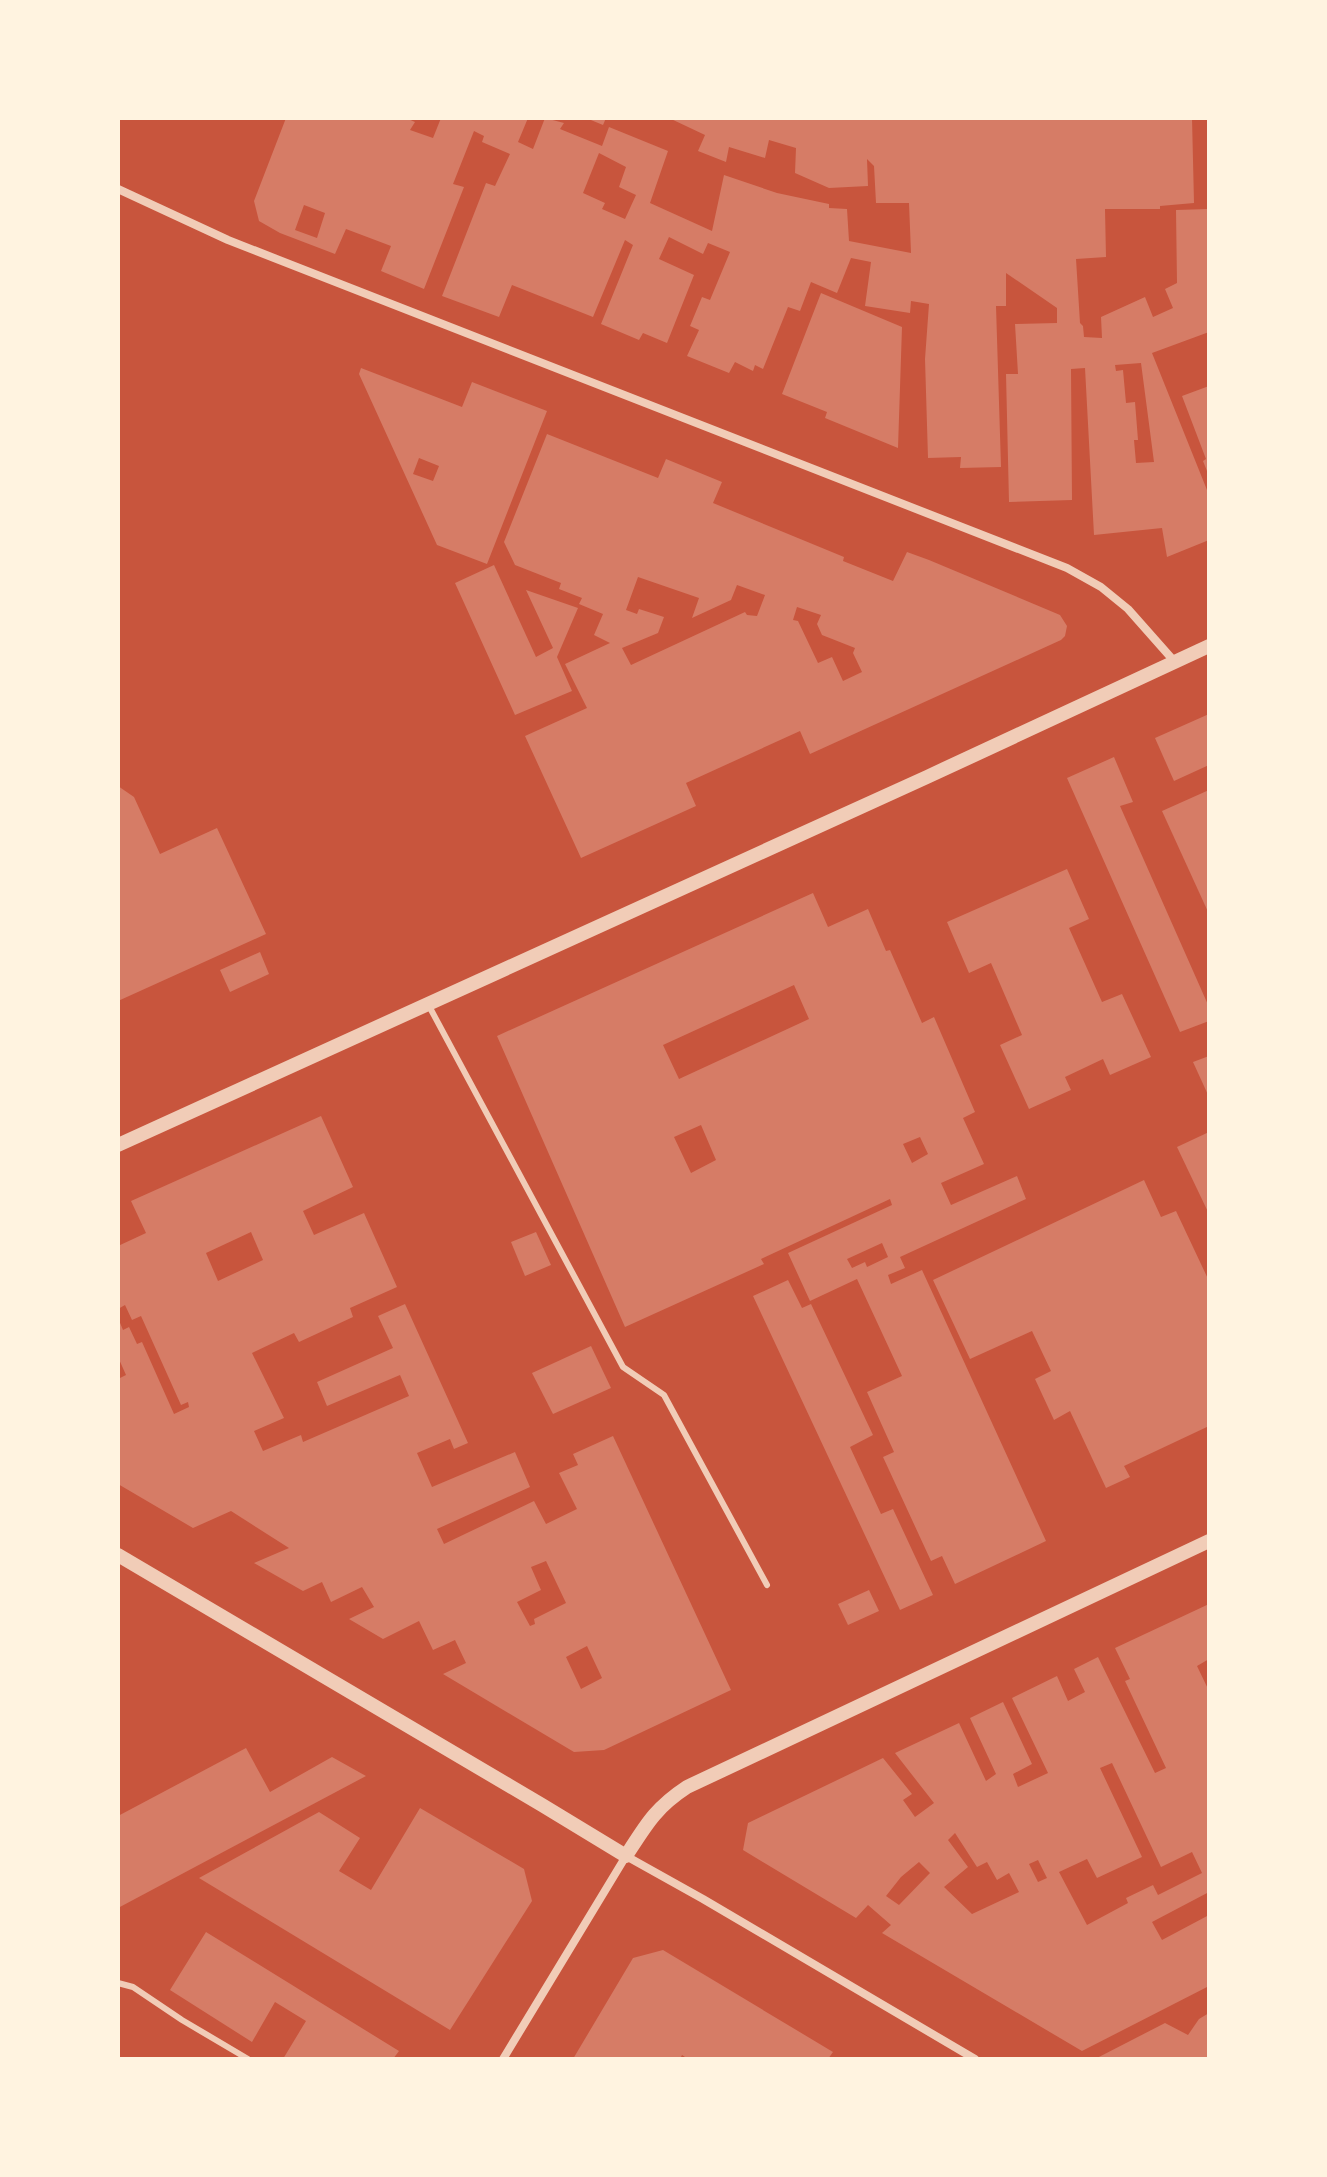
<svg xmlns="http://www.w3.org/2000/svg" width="1327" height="2177" font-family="Ubuntu,sans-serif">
  <rect width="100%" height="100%" fill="#c8553d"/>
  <!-- building -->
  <g fill="#d67c66" fill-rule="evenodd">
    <path d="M 286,118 L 406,118 L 415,122 L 410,130 L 433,138 L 441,118 L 528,118 L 518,142 L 533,149 L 545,118 L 564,123 L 560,129 L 602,146 L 609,127 L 668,151 L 650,203 L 712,231 L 724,175 L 777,193 L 829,204 L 829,208 L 847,209 L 849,241 L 911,253 L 909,203 L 876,203 L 874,166 L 867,159 L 868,186 L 829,188 L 795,173 L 796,148 L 769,140 L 765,158 L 729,147 L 726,162 L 698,151 L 705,135 L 669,118 L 1192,118 L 1194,203 L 1160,206 L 1160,209 L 1105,209 L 1106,257 L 1076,259 L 1080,323 L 1083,326 L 1084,337 L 1102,338 L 1101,317 L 1145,297 L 1153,317 L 1173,308 L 1165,289 L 1177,283 L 1176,210 L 1209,209 L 1209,332 L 1152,353 L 1209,495 L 1209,540 L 1167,557 L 1162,528 L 1094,535 L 1085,368 L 1071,369 L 1072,500 L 1009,502 L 1006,374 L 1018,374 L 1015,324 L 1057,323 L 1057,308 L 1006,273 L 1006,306 L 996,306 L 1001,467 L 960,468 L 961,457 L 928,458 L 925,359 L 929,304 L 911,301 L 910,313 L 865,306 L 871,262 L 851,258 L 837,293 L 811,282 L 800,311 L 788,307 L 763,369 L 755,365 L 753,371 L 735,362 L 729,373 L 687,356 L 699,330 L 690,326 L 702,297 L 710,300 L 730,252 L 708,243 L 703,254 L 669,237 L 659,259 L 694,275 L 667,343 L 643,333 L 639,340 L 601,324 L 633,245 L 625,240 L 593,317 L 512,285 L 499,317 L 442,296 L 486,183 L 495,186 L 510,154 L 482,142 L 484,136 L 474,131 L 453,184 L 464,187 L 424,289 L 381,271 L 391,246 L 346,229 L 335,254 L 280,233 L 259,221 L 254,201 ZM 599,153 L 626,167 L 619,187 L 636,195 L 625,219 L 602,209 L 605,203 L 583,193 ZM 304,205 L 325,213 L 317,238 L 295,230 ZM 1141,363 L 1154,462 L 1136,463 L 1134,440 L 1138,440 L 1135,402 L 1126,403 L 1123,370 L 1116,371 L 1115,365 Z"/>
    <path d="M 586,118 L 606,118 L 603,125 Z"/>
    <path d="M 821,293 L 902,327 L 898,448 L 825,418 L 827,412 L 782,394 Z"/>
    <path d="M 361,368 L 462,407 L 472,382 L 547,411 L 487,564 L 437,545 L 359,374 ZM 419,458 L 439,466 L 433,481 L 413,474 Z"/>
    <path d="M 1209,386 L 1209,476 L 1203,461 L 1206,459 L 1182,396 Z"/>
    <path d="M 547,434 L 658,478 L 666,459 L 722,482 L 713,503 L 844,557 L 843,561 L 893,581 L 907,552 L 929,560 L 1060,615 L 1067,626 L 1065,636 L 1061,640 L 810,754 L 800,731 L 686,783 L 696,806 L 581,858 L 525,736 L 587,708 L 565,664 L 610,643 L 594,635 L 603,614 L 579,604 L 582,598 L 559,589 L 561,583 L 515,565 L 504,542 ZM 638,577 L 699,598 L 692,618 L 731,600 L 737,585 L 765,595 L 757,616 L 747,615 L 745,612 L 631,665 L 622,648 L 658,633 L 664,617 L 639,609 L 637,614 L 626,610 ZM 797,607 L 821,615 L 817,624 L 822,635 L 855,648 L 853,653 L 862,672 L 843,681 L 832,657 L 818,663 L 798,621 L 793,620 Z"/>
    <path d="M 494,565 L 536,657 L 553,648 L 526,590 L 578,608 L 557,657 L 572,691 L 515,715 L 455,583 Z"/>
    <path d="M 1209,714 L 1209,765 L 1174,781 L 1155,738 Z"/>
    <path d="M 1114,757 L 1133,802 L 1120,806 L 1209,1007 L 1209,1021 L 1180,1032 L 1067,778 Z"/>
    <path d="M 118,786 L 134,797 L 160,854 L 217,828 L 266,934 L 118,1001 Z"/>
    <path d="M 1209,790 L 1209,914 L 1162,811 Z"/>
    <path d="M 1067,869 L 1089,919 L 1069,928 L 1102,1002 L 1122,994 L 1151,1057 L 1110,1075 L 1103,1059 L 1065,1077 L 1071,1090 L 1029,1109 L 1000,1045 L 1022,1035 L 991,963 L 969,973 L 947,922 Z"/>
    <path d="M 813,893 L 828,927 L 868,909 L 886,951 L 890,950 L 922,1023 L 934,1017 L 975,1112 L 963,1118 L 984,1164 L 941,1183 L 951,1205 L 1017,1176 L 1026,1199 L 900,1257 L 905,1268 L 888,1275 L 891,1284 L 922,1270 L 1046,1541 L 955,1584 L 942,1556 L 931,1561 L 883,1457 L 894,1452 L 867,1392 L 902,1376 L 857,1279 L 810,1301 L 788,1253 L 892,1205 L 890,1199 L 761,1259 L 764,1264 L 625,1327 L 497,1036 ZM 794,985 L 809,1019 L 679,1079 L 663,1045 ZM 701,1125 L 716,1160 L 691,1173 L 674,1137 ZM 920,1137 L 928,1154 L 912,1163 L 903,1144 ZM 882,1243 L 888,1257 L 867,1267 L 865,1262 L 852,1268 L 847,1259 Z"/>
    <path d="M 260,952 L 269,974 L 230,992 L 220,970 Z"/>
    <path d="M 1209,1056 L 1209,1097 L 1193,1062 Z"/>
    <path d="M 321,1116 L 353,1187 L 303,1211 L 314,1235 L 364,1213 L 397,1287 L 350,1308 L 353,1317 L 299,1342 L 294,1333 L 252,1353 L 284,1418 L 254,1431 L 263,1451 L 301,1435 L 303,1442 L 409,1396 L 400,1375 L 327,1406 L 317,1382 L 393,1348 L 378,1316 L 405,1304 L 468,1443 L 454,1449 L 450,1439 L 417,1453 L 432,1487 L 515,1452 L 530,1487 L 437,1529 L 444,1544 L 534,1501 L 546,1524 L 577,1509 L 559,1473 L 578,1465 L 573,1454 L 613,1436 L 731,1690 L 604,1750 L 574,1752 L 443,1674 L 466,1663 L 455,1640 L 433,1650 L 419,1621 L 383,1639 L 349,1619 L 374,1607 L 362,1587 L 331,1602 L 322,1582 L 303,1591 L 254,1563 L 289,1548 L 231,1511 L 193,1528 L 118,1484 L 118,1379 L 126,1375 L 118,1357 L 118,1318 L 123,1330 L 129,1327 L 137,1344 L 142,1342 L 174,1414 L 189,1407 L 188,1402 L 181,1405 L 141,1316 L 132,1320 L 125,1305 L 118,1309 L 118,1246 L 146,1233 L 131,1201 ZM 251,1232 L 263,1260 L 218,1281 L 206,1253 ZM 546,1561 L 566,1603 L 534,1619 L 535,1624 L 530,1626 L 517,1602 L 541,1590 L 531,1567 ZM 587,1646 L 602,1678 L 581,1689 L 566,1657 Z"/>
    <path d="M 1209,1132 L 1209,1214 L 1177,1147 Z"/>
    <path d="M 1144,1180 L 1161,1217 L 1176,1211 L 1209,1281 L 1209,1426 L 1124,1466 L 1130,1477 L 1106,1488 L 1070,1411 L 1054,1420 L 1035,1379 L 1051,1371 L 1032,1331 L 970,1359 L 933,1280 Z"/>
    <path d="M 536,1232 L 551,1265 L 525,1276 L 511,1242 Z"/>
    <path d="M 788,1280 L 802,1308 L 811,1304 L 873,1435 L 850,1447 L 881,1514 L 893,1509 L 933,1595 L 900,1610 L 753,1296 Z"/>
    <path d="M 591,1346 L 611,1388 L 553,1414 L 532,1373 Z"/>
    <path d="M 869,1590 L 879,1611 L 848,1625 L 838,1604 Z"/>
    <path d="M 1209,1604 L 1209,1659 L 1197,1666 L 1209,1691 L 1209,1892 L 1152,1922 L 1162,1940 L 1209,1915 L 1209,1986 L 1082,2051 L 882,1933 L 891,1925 L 868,1905 L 856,1918 L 743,1850 L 748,1823 L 883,1758 L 912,1794 L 903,1800 L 915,1817 L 934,1803 L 895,1753 L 959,1723 L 986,1781 L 996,1774 L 970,1718 L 1003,1702 L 1032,1764 L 1013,1774 L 1018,1787 L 1048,1773 L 1012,1698 L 1057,1676 L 1068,1701 L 1085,1692 L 1074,1669 L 1098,1657 L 1155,1773 L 1166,1768 L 1125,1681 L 1130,1679 L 1115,1648 ZM 1112,1763 L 1161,1867 L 1192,1852 L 1202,1873 L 1158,1895 L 1153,1885 L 1126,1898 L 1128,1903 L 1087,1925 L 1059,1872 L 1087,1859 L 1097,1878 L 1142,1857 L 1100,1768 ZM 955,1833 L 977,1867 L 987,1862 L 997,1880 L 1009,1873 L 1019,1892 L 972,1914 L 944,1887 L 968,1867 L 948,1840 ZM 1038,1860 L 1047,1878 L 1038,1882 L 1029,1864 ZM 919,1862 L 930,1873 L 899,1905 L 886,1896 L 901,1877 Z"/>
    <path d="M 246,1748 L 270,1792 L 332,1757 L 366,1776 L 118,1908 L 118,1816 Z"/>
    <path d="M 420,1808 L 524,1869 L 532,1901 L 450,2030 L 199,1878 L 319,1812 L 360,1838 L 339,1871 L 371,1890 Z"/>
    <path d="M 206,1932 L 399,2051 L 393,2059 L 283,2059 L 306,2021 L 275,2002 L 252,2042 L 170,1990 Z"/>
    <path d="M 663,1950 L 833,2052 L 828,2059 L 688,2059 L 682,2055 L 680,2059 L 573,2059 L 633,1958 Z"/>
    <path d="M 1209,2013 L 1209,2059 L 1095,2059 L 1165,2023 L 1188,2035 L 1199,2019 Z"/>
  </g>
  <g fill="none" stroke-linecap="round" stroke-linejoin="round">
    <!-- service -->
    <g stroke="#f1ccb7" stroke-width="6">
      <path d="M 429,1006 L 623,1367 L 664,1395 L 767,1585"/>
      <path d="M 118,1983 L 133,1987 L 182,2020 L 248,2059"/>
    </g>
    <!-- minor -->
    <g stroke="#f1ccb7" stroke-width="8">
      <path d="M 118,189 L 228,240 L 1067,568 L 1101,587 L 1128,609 L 1174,661"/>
      <path d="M 503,2059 L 626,1856 L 703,1899 L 975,2059"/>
    </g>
    <!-- tertiary -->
    <g stroke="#f1ccb7" stroke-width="14">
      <path d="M 118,1145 L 927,777 L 1209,646"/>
      <path d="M 118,1555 L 542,1805 L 626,1856 C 646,1825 655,1808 687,1787 L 1209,1541"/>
    </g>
  </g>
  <!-- border -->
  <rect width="1327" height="2177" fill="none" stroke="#fff3e0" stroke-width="240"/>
</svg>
